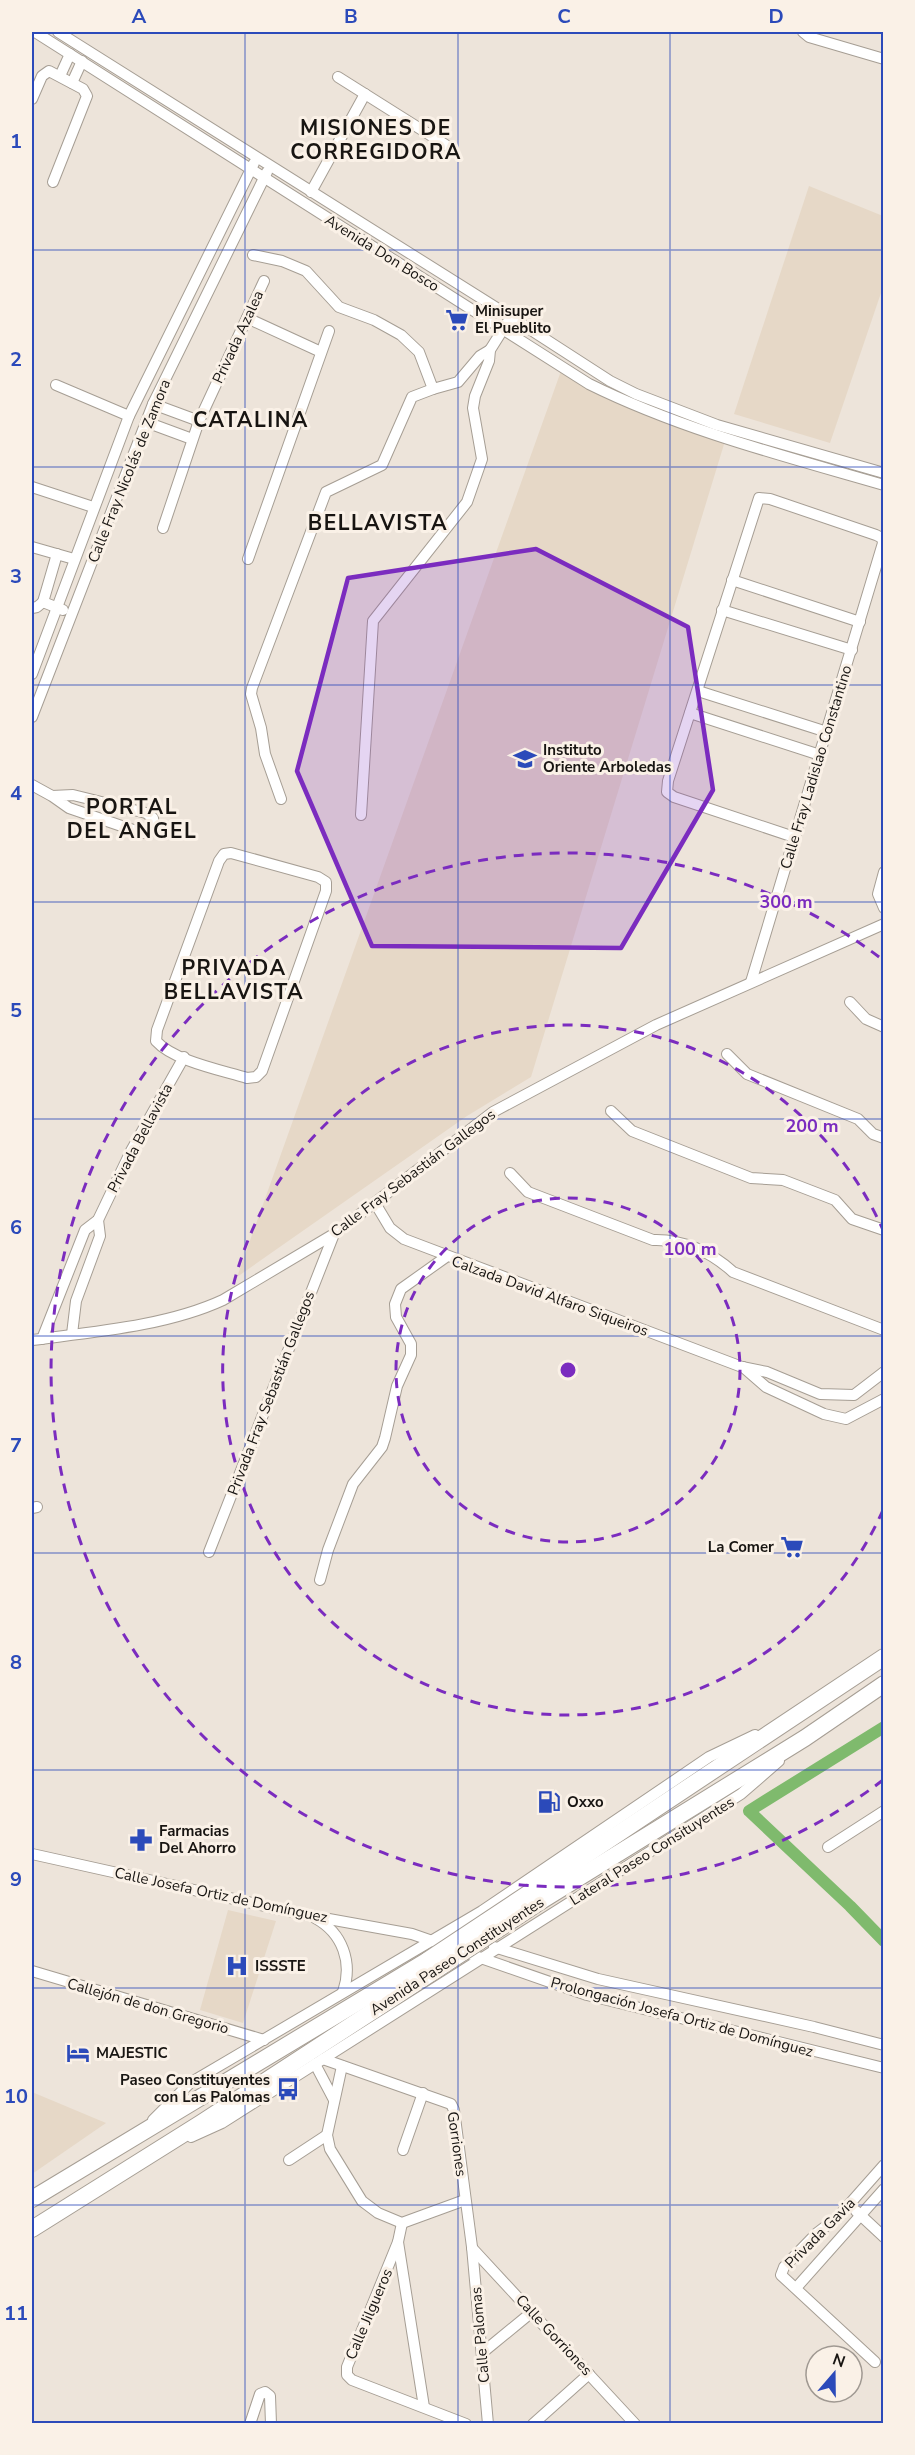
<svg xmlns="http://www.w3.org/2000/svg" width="915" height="2455" font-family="'Nunito Sans',sans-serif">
  <rect width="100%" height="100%" fill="#ede4da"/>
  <!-- built -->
  <g fill="#e6d8c7">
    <path d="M 809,186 L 883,216 L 883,287 L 830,443 L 734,414 Z"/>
    <path d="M 561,371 L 725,441 L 531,1077 L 467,1116 L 237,1277 Z"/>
    <path d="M 228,1910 L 276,1921 L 243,2023 L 200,2010 Z"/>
    <path d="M 32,2092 L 106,2123 L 32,2174 Z"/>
  </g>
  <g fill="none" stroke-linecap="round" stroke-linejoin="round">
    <!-- canal -->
    <path stroke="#7fba6d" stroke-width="12" d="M 884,1727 L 749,1811 L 850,1906 L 884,1941"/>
    <!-- minor casing -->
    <g stroke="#a69e94" stroke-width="12">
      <g id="minor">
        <path d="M 35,32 L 589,384 C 682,430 784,456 884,485"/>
        <path d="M 58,32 L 511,317 L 610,381 L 636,394 L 717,425 L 884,473"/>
        <path d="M 803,32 L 809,37 L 884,59"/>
        <path d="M 60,76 L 70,54"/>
        <path d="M 338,77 L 449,147"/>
        <path d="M 72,83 L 82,61"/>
        <path d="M 32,99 L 42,76 L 49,71 L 83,89 L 87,96 L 53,182"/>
        <path d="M 311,192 L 365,94"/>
        <path d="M 253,255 L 282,261 L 306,271 L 339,307 L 374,320 L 401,335 L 419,352 L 433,389 L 458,382 L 480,356 L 490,350"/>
        <path d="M 247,318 L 321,352"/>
        <path d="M 56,385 L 129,416"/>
        <path d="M 153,404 L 199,421"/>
        <path d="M 146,422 L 192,439"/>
        <path d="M 32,487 L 93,507"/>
        <path d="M 163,528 L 199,421 L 264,281"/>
        <path d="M 32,547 L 74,559"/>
        <path d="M 57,554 L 43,602 L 63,610"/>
        <path d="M 248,559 L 329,331"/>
        <path d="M 732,580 L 860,622"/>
        <path d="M 32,608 L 37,607 L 43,602"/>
        <path d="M 722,610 L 852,650"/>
        <path d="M 32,674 L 129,416 L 254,163"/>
        <path d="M 698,691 L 827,732"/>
        <path d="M 690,713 L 820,755"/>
        <path d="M 32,717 L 153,404 L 267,172"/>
        <path d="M 32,785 L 52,796 L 69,808 L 142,833 L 151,831 L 154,826 L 153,818 L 146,813 L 73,795 L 52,796"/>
        <path d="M 281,799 L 265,754 L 261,728 L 251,694 L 252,688 L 326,492 L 382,465 L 412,397 L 433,389"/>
        <path d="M 361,815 L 373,621 L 467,502 L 482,459 L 473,408 L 475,396 L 489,361 L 490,350 L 507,323"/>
        <path d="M 231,853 L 318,877 L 326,882 L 326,891 L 262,1071 L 256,1077 L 247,1078 C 221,1070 174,1061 156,1041 L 157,1030 L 219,861 L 224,854 Z"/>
        <path d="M 884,872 L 878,894 L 884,908"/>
        <path d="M 751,982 L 883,543 L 882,538 L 876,535 L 770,499 L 759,498 L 668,781 L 667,792 L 674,797 L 794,837"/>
        <path d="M 850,1002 L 866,1019 L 884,1027"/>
        <path d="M 727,1054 L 747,1074 L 858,1119 L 873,1134 L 884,1138"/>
        <path d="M 611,1111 L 632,1131 L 751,1178 L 783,1180 L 835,1200 L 852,1219 L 884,1230"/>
        <path d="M 510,1173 L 528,1192 L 653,1240 C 683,1239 711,1252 733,1272 L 884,1330"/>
        <path d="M 375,1203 L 390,1228 L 404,1239 L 742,1367 L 767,1372 L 820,1394 L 854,1395 L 884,1372"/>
        <path d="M 72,1334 L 76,1301 L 100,1236 L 98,1220"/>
        <path d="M 42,1339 L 85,1230 L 98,1220 L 131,1151 L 184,1057"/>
        <path d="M 32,1340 C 93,1332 167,1326 223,1300 L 334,1234 L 493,1112 L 656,1025 L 884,924"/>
        <path d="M 743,1367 L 766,1387 L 824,1414 L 846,1419 L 884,1399"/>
        <path d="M 32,1508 L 37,1507"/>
        <path d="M 209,1552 L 334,1234"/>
        <path d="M 320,1580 L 328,1550 L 353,1484 L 382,1447 L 385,1438 L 397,1386 L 411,1355 L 411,1344 L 396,1317 L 395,1304 L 401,1289 L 446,1257"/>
        <path d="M 828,1847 L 884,1811"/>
        <path d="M 32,1854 L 301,1914 L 412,1934 L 587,1995 L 884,2068"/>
        <path d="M 315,1918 C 343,1933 353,1963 343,1992"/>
        <path d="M 494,1947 L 598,1979 L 814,2027 L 884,2045"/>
        <path d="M 32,1971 L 264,2040"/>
        <path d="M 323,2059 L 451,2104 L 454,2110 L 472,2247 L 488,2424"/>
        <path d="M 315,2064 L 334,2100"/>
        <path d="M 342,2066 L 327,2135 L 330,2149 L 362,2201 L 378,2213 L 402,2223 L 465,2200"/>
        <path d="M 153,2120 L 190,2083 L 482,1911 L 709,1757 L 755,1735"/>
        <path d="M 191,2137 L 222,2123 L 741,1794 L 779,1761"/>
        <path d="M 403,2150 L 423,2093"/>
        <path d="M 289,2160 L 327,2135"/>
        <path d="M 856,2211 L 884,2237"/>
        <path d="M 402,2223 L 398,2242 L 424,2407"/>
        <path d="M 398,2242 L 347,2367 L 347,2375 L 352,2380 L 466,2424"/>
        <path d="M 472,2248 L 635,2424"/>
        <path d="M 796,2288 L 884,2189"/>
        <path d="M 482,2353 L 532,2312"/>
        <path d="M 875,2362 L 781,2275 L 784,2267 L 817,2233 L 838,2217 L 884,2165"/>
        <path d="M 250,2424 L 260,2394 L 265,2392 L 270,2396 L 271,2424"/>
        <path d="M 533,2424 L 589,2374"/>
      </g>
    </g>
    <!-- highway casing -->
    <g stroke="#a69e94" stroke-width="18">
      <g id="highway">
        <path d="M 532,1891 L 884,1657"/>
        <path d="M 541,1901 L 805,1738 L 884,1684"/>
        <path d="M 32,2199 L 428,1960"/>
        <path d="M 32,2229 L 201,2123 L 436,1970"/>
      </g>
    </g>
    <!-- minor -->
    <use href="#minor" stroke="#fff" stroke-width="10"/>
    <!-- highway -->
    <use href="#highway" stroke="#fff" stroke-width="16"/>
    <!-- highway-bridge casing -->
    <g stroke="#a69e94" stroke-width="18" stroke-linecap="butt">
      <g id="highway-bridge">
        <path d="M 428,1960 L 532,1891"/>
        <path d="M 436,1970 L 541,1901"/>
      </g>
    </g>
    <!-- highway-bridge -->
    <use href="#highway-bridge" stroke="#fff" stroke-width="16"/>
  </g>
  <!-- marked area -->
  <path fill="#7b2cbf" fill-opacity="0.2" stroke="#7b2cbf" stroke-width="4.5" stroke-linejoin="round" d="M 536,549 L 688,627 L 713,790 L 621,948 L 372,946 L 297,771 L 348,578 Z"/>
  <!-- grid -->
  <path fill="none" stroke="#2b4aba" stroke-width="1.5" stroke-opacity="0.55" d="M 245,32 L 245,2424M 458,32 L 458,2424M 670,32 L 670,2424M 32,250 L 884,250M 32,467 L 884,467M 32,685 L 884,685M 32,902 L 884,902M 32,1119 L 884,1119M 32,1336 L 884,1336M 32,1553 L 884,1553M 32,1770 L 884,1770M 32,1988 L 884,1988M 32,2205 L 884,2205"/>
  <!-- distance rings -->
  <g fill="none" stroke="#7b2cbf" stroke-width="3" stroke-dasharray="10 8">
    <circle cx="568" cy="1370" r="172"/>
    <path d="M883 1510A345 345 0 1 1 883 1230"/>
    <path d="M883 1780A517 517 0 1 1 883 960"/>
  </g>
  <!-- icons -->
  <defs>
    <g id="supermarket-bare" transform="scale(1.8)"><path d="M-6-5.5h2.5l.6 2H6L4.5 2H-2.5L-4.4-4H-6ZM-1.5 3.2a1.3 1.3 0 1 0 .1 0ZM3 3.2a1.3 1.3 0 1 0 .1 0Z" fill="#2b4aba" stroke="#faf1e7" stroke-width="2.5" paint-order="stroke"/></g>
    <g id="school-bare" transform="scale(1.8)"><path d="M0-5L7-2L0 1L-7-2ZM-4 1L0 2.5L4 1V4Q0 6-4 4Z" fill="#2b4aba" stroke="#faf1e7" stroke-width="2.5" paint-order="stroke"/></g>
    <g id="fuel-bare" transform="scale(1.8)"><path d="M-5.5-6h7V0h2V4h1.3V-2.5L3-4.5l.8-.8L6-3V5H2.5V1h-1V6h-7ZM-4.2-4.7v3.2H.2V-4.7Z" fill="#2b4aba" stroke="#faf1e7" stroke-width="2.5" paint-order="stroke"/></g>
    <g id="pharmacy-bare" transform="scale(1.8)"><path d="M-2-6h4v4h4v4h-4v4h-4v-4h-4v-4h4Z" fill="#2b4aba" stroke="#faf1e7" stroke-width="2.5" paint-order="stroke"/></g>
    <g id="hospital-bare" transform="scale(1.8)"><path d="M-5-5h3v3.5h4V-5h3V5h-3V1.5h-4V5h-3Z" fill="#2b4aba" stroke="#faf1e7" stroke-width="2.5" paint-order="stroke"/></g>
    <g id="hotel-bare" transform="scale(1.8)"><path d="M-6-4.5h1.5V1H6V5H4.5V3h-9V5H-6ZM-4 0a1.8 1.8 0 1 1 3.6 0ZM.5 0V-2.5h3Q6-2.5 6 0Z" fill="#2b4aba" stroke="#faf1e7" stroke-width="2.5" paint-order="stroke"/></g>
    <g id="bus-bare" transform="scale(1.8)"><path d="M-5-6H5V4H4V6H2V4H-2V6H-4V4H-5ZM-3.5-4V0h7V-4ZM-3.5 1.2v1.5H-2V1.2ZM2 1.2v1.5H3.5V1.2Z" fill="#2b4aba" stroke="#faf1e7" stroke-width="2.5" paint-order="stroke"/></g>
  </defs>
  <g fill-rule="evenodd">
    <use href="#supermarket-bare" x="457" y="320"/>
    <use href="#school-bare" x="525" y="759"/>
    <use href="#supermarket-bare" x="792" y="1547"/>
    <use href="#fuel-bare" x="549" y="1802"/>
    <use href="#pharmacy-bare" x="141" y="1840"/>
    <use href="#hospital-bare" x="237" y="1966"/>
    <use href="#hotel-bare" x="78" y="2053"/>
    <use href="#bus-bare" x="288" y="2089"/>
  </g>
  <g text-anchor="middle" stroke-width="6" stroke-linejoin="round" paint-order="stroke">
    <!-- street labels -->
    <g font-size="15" fill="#181512" stroke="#faf1e7">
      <text transform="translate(382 253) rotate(32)" y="5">Avenida Don Bosco</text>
      <text transform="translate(238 337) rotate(-65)" y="5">Privada Azalea</text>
      <text transform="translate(129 471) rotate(-68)" y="5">Calle Fray Nicolás de Zamora</text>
      <text transform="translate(816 767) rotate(-73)" y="5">Calle Fray Ladislao Constantino</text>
      <text transform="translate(140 1138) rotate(-62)" y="5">Privada Bellavista</text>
      <text transform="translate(413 1173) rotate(-37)" y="5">Calle Fray Sebastián Gallegos</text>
      <text transform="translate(550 1296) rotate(20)" y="5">Calzada David Alfaro Siqueiros</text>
      <text transform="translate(271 1393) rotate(-69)" y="5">Privada Fray Sebastián Gallegos</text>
      <text transform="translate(652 1851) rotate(-32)" y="5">Lateral Paseo Consituyentes</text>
      <text transform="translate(221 1895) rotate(12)" y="5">Calle Josefa Ortiz de Domínguez</text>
      <text transform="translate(457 1956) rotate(-33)" y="5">Avenida Paseo Constituyentes</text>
      <text transform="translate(148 2006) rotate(16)" y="5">Callejón de don Gregorio</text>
      <text transform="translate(682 2017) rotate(15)" y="5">Prolongación Josefa Ortiz de Domínguez</text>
      <text transform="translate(457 2144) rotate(82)" y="5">Gorriones</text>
      <text transform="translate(820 2233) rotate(-45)" y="5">Privada Gavia</text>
      <text transform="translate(369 2314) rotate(-67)" y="5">Calle Jilgueros</text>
      <text transform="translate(480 2335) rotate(-95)" y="5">Calle Palomas</text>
      <text transform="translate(554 2335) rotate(47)" y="5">Calle Gorriones</text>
    </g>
    <!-- poi labels -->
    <g font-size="15" font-weight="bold" fill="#181512" stroke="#faf1e7" text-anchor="start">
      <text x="475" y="316">Minisuper<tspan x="475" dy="17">El Pueblito</tspan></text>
      <text x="543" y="755">Instituto<tspan x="543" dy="17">Oriente Arboledas</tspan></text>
      <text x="774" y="1552" text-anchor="end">La Comer</text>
      <text x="567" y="1807">Oxxo</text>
      <text x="159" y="1836">Farmacias<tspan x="159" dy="17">Del Ahorro</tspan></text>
      <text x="255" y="1971">ISSSTE</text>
      <text x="96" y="2058">MAJESTIC</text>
      <text x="270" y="2085" text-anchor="end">Paseo Constituyentes<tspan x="270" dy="17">con Las Palomas</tspan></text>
    </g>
    <!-- district labels -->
    <g font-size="21" font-weight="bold" letter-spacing="1.5" fill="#181512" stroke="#faf1e7">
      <text x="376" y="135">MISIONES DE<tspan x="376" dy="24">CORREGIDORA</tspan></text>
      <text x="251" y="427">CATALINA</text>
      <text x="378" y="530">BELLAVISTA</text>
      <text x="132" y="814">PORTAL<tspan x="132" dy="24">DEL ANGEL</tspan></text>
      <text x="234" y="975">PRIVADA<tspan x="234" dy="24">BELLAVISTA</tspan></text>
    </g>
  </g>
  <circle cx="568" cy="1370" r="9" fill="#7b2cbf" stroke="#faf1e7" stroke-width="3"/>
  <g font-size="18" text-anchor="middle" font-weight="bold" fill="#7b2cbf" stroke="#faf1e7" stroke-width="6" stroke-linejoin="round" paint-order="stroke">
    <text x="786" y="908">300 m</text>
    <text x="812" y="1132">200 m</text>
    <text x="690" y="1255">100 m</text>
  </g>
  <!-- border -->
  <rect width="915" height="2455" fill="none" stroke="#faf1e7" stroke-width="66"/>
  <!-- north arrow -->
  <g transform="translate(834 2374) rotate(20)"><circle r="28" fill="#faf1e7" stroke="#a09992" stroke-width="1.5"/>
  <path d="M0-4.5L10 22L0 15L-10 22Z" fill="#2b4aba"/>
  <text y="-9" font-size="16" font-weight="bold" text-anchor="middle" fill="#181512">N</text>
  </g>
  <rect x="33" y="33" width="849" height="2389" fill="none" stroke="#2b4aba" stroke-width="2"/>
  <g font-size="20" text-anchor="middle" font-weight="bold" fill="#2b4aba">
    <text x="139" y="23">A</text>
    <text x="351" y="23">B</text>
    <text x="564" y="23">C</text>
    <text x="776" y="23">D</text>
    <text x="16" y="148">1</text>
    <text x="16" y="366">2</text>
    <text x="16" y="583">3</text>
    <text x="16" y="800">4</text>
    <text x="16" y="1017">5</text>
    <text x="16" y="1234">6</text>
    <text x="16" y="1452">7</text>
    <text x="16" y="1669">8</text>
    <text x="16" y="1886">9</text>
    <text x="16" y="2103">10</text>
    <text x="16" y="2320">11</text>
  </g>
</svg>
